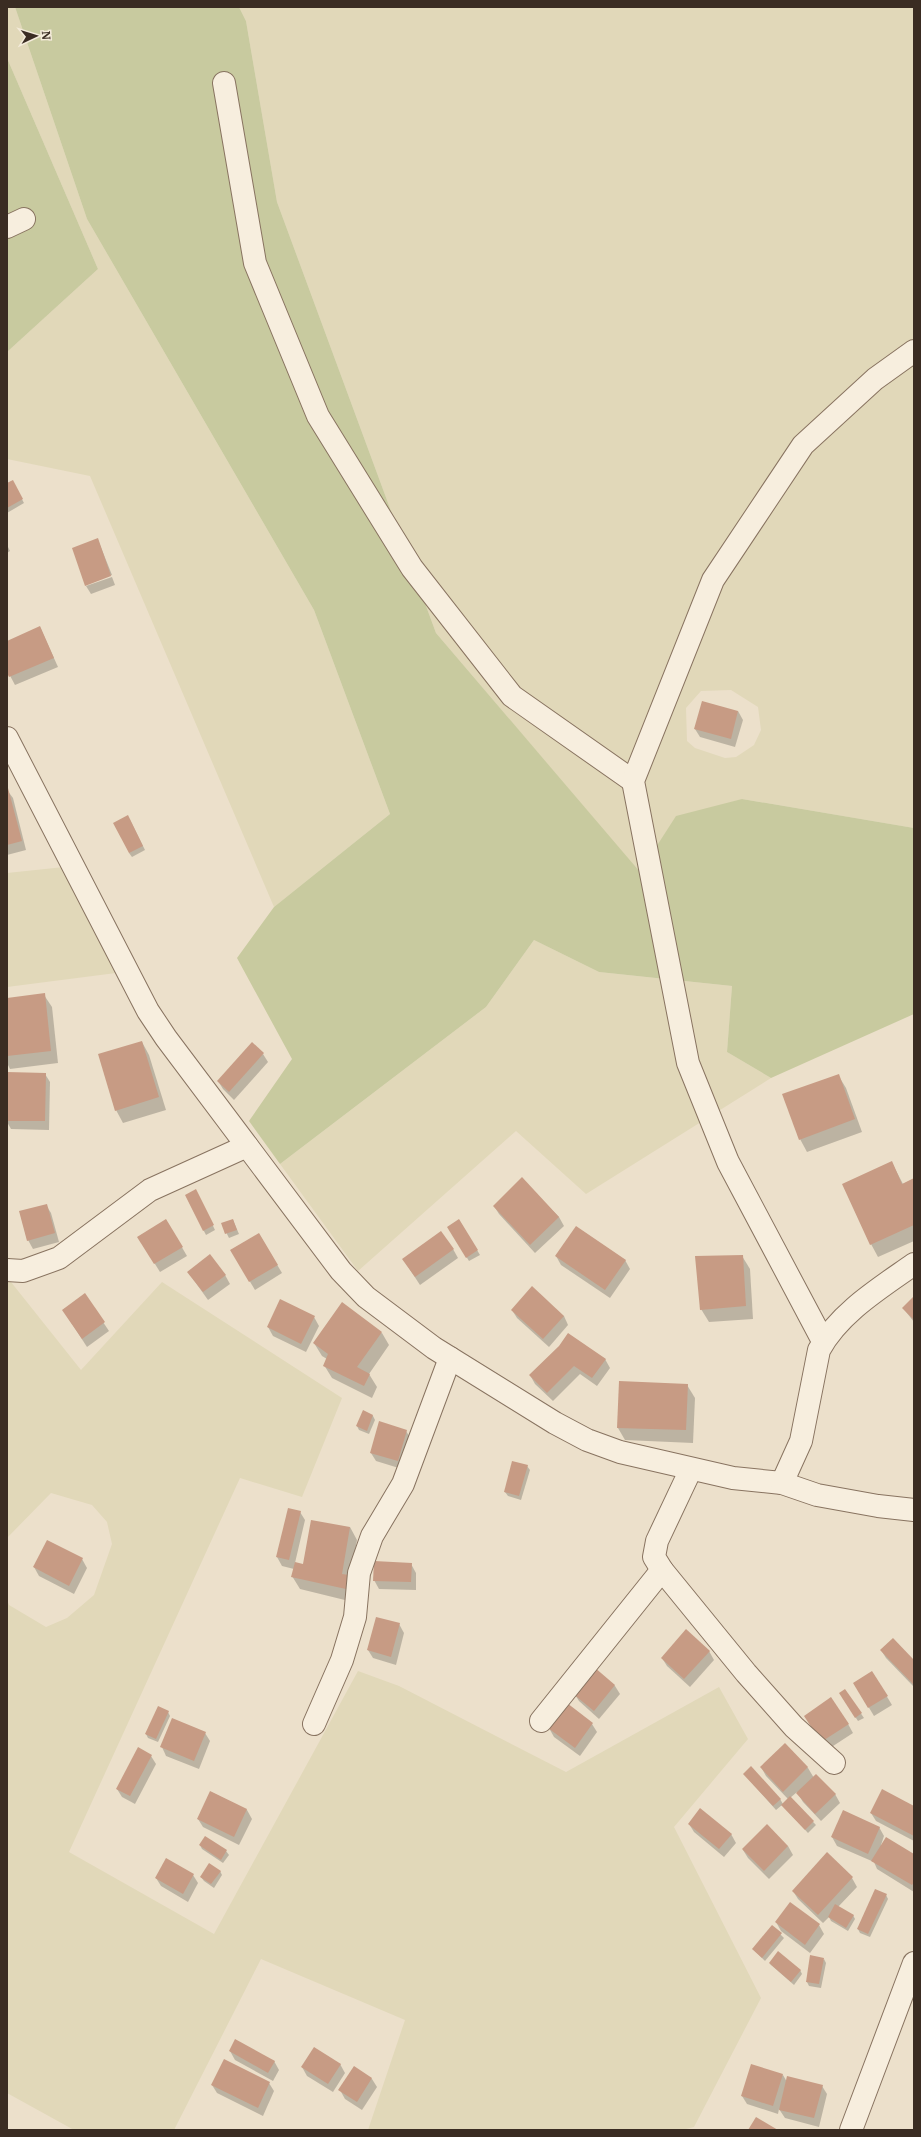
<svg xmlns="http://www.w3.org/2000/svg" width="921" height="2137" font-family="Merriweather,serif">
  <rect width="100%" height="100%" fill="#ece0cb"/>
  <!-- farmland -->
  <g fill="#e1d8b9" fill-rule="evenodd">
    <path d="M 7,7 L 15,7 L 87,219 L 314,610 L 390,814 L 274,907 L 90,476 L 7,459 L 7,352 L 98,269 L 7,58 Z"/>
    <path d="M 239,7 L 914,7 L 914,828 L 742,799 L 640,873 L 436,633 L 277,202 L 246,21 ZM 731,690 L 758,707 L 761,730 L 754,745 L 736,757 L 725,758 L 695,748 L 687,741 L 686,708 L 701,691 Z"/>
    <path d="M 64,867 L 116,973 L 7,987 L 7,873 Z"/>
    <path d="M 534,940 L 599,972 L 732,986 L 727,1052 L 771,1078 L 586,1194 L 516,1131 L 358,1271 L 280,1164 L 486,1007 Z"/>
    <path d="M 7,1277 L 81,1370 L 162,1282 L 342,1398 L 302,1497 L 240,1478 L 69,1852 L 214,1934 L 358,1671 L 399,1686 L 566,1772 L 719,1687 L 748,1739 L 674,1827 L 761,1998 L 694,2127 L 682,2130 L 368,2130 L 405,2020 L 261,1959 L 174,2130 L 74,2130 L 7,2093 L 7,1600 L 9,1605 L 46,1627 L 67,1618 L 94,1595 L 112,1544 L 107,1522 L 92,1505 L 51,1493 L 7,1538 Z"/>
  </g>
  <!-- green -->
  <g fill="#c8ca9f">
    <path d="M 15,7 L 239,7 L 246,21 L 277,202 L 436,633 L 640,872 L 676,816 L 742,799 L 914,828 L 914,1014 L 771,1078 L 727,1052 L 732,986 L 599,972 L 534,940 L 486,1007 L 280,1164 L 249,1121 L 292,1059 L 237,958 L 274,907 L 390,814 L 314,610 L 87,219 Z"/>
    <path d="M 7,58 L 98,269 L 7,352 Z"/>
  </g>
  <!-- shadow -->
  <g fill="#0003">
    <path d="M 12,481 L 24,503 L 7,513 L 7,484 Z"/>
    <path d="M 98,540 L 112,575 L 86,584 Z"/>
    <path d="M 7,545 L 10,551 L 7,553 Z"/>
    <path d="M 112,577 L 115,585 L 91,594 L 86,586 Z"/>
    <path d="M 40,627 L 58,667 L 15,685 L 7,670 L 7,642 Z"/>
    <path d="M 738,711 L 743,720 L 735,747 L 700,737 L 695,729 Z"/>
    <path d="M 7,790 L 13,798 L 26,850 L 7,855 Z"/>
    <path d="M 130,820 L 145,850 L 132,857 L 129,853 Z"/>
    <path d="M 44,995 L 52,1007 L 58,1063 L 10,1069 L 7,1063 L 7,999 Z"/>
    <path d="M 142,1042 L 149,1055 L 166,1110 L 123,1123 L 116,1110 Z"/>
    <path d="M 263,1054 L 268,1062 L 234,1100 L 223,1089 L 218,1081 Z"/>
    <path d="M 7,1073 L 45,1074 L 50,1082 L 49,1130 L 11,1129 L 7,1122 Z"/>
    <path d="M 838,1075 L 846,1088 L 862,1132 L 807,1152 L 800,1139 Z"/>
    <path d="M 892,1163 L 903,1184 L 914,1179 L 914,1241 L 878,1257 L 871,1244 Z"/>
    <path d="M 522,1179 L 559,1217 L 564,1226 L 535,1253 L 499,1214 L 494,1206 Z"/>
    <path d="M 198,1195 L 215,1230 L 206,1235 L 186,1196 Z"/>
    <path d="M 46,1205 L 51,1213 L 59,1242 L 33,1249 L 28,1240 Z"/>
    <path d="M 166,1220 L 187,1256 L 160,1272 L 138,1237 Z"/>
    <path d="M 233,1220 L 239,1234 L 229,1238 L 222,1224 Z"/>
    <path d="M 459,1220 L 480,1255 L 469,1261 L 448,1227 Z"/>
    <path d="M 259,1234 L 282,1273 L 255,1290 L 231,1250 Z"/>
    <path d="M 453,1249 L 458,1258 L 420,1285 L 403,1259 Z"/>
    <path d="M 556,1256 L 625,1260 L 630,1269 L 610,1298 L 561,1265 Z"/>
    <path d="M 742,1256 L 750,1269 L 753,1319 L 709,1322 L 701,1309 Z"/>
    <path d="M 188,1272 L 225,1275 L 230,1284 L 208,1300 Z"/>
    <path d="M 85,1295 L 109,1331 L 87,1347 L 63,1310 Z"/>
    <path d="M 914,1298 L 914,1322 L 903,1308 Z"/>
    <path d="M 512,1310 L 564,1316 L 568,1325 L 549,1347 L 517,1318 Z"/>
    <path d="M 314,1317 L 319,1326 L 306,1352 L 273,1336 L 268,1327 Z"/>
    <path d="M 382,1333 L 389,1345 L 369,1374 L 377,1387 L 372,1398 L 332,1378 L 324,1365 L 327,1359 L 322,1356 L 314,1343 Z"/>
    <path d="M 605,1359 L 610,1368 L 597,1386 L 580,1374 L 553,1401 L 535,1384 L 530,1375 Z"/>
    <path d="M 687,1385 L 695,1398 L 693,1443 L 625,1440 L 618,1428 Z"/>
    <path d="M 363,1412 L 373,1416 L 375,1420 L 369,1434 L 359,1430 L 357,1426 Z"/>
    <path d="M 406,1431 L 411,1439 L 402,1469 L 376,1461 L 371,1453 Z"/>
    <path d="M 527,1466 L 530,1470 L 521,1500 L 508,1496 L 505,1492 Z"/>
    <path d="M 289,1509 L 300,1512 L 305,1520 L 295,1563 L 304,1565 L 350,1527 L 357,1540 L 350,1580 L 353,1602 L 300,1589 L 292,1576 L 294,1569 L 282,1566 L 277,1557 Z"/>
    <path d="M 48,1541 L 82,1559 L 87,1568 L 74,1594 L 39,1576 L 34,1567 Z"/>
    <path d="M 411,1564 L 416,1573 L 416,1590 L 379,1589 L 374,1580 Z"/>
    <path d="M 399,1624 L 404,1633 L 396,1665 L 373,1658 L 368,1650 Z"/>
    <path d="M 893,1639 L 914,1662 L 914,1687 L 886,1658 L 881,1650 Z"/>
    <path d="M 709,1651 L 714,1660 L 690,1687 L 667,1666 L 662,1658 Z"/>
    <path d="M 594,1668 L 615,1686 L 620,1694 L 599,1719 L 579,1701 L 574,1693 Z"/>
    <path d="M 872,1672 L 892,1705 L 874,1716 L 854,1683 Z"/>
    <path d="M 845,1690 L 864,1718 L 858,1721 L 842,1697 Z"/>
    <path d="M 168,1712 L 170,1716 L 158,1742 L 148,1738 L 146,1734 Z"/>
    <path d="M 592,1724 L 597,1732 L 580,1756 L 554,1737 L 549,1728 Z"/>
    <path d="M 810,1724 L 848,1724 L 853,1733 L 827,1750 Z"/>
    <path d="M 205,1733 L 210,1741 L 199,1769 L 166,1756 L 162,1747 Z"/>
    <path d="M 785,1744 L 808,1768 L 814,1778 L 835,1794 L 840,1803 L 821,1821 L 803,1802 L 797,1792 L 790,1798 L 816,1825 L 808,1833 L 782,1805 L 776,1810 L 744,1774 L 780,1799 L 783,1804 L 788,1799 L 766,1776 L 761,1767 Z"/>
    <path d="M 151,1756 L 156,1764 L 135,1804 L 122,1797 L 117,1789 Z"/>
    <path d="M 211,1792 L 247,1810 L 252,1819 L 239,1845 L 203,1827 L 198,1819 Z"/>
    <path d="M 914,1807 L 914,1841 L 876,1821 L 871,1813 Z"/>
    <path d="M 689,1824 L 731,1834 L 736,1843 L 724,1857 L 694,1832 Z"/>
    <path d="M 879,1827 L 884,1836 L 881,1845 L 914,1855 L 914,1892 L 877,1869 L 874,1862 L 837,1846 L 832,1837 Z"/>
    <path d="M 200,1845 L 226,1851 L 229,1855 L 223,1863 L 202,1849 Z"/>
    <path d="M 788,1846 L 793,1855 L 769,1879 L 748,1858 L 743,1850 Z"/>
    <path d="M 827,1854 L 852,1878 L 857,1887 L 838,1907 L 853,1915 L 855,1919 L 848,1931 L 831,1921 L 829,1917 L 823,1923 L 798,1899 L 793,1891 Z"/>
    <path d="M 220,1871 L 222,1875 L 214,1888 L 204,1881 L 201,1877 Z"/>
    <path d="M 193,1875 L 198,1883 L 188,1902 L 161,1886 L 156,1878 Z"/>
    <path d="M 886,1895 L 888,1899 L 870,1937 L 860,1933 L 858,1929 Z"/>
    <path d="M 776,1922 L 819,1925 L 824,1934 L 810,1953 L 781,1931 Z"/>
    <path d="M 772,1926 L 784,1938 L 765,1961 L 753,1949 Z"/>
    <path d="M 824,1959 L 826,1963 L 821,1988 L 809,1986 L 807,1982 Z"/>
    <path d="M 770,1964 L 800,1970 L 802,1974 L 794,1985 Z"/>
    <path d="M 230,2051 L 274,2061 L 279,2070 L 273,2081 L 235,2060 Z"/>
    <path d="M 340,2064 L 345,2073 L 333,2092 L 307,2076 L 302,2067 Z"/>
    <path d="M 354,2067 L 372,2079 L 377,2087 L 362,2110 L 345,2099 L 340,2090 Z"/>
    <path d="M 783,2075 L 787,2082 L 822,2086 L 827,2094 L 819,2127 L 785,2118 L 779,2109 L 778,2114 L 747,2104 L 742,2096 Z"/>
    <path d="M 269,2083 L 274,2091 L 263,2116 L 217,2093 L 212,2085 Z"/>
  </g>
  <!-- building -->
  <g fill="#c79b84">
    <path d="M 13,480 L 23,499 L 7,508 L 7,483 Z"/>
    <path d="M 98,538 L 111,576 L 85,586 L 72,548 Z"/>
    <path d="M 40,626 L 54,658 L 9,677 L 7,673 L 7,641 Z"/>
    <path d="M 702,701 L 738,711 L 731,739 L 694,729 Z"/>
    <path d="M 8,788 L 22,841 L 7,845 L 7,789 Z"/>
    <path d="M 128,815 L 143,846 L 129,853 L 113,823 Z"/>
    <path d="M 45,993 L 51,1051 L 7,1056 L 7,998 Z"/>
    <path d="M 142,1041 L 159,1097 L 115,1111 L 98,1054 Z"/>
    <path d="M 252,1042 L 264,1053 L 229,1092 L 217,1081 Z"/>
    <path d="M 7,1072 L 46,1073 L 45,1121 L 7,1121 Z"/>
    <path d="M 839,1074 L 855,1119 L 799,1140 L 782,1094 Z"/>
    <path d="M 892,1161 L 902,1184 L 914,1178 L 914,1225 L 870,1245 L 842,1184 Z"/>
    <path d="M 522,1177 L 559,1217 L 530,1245 L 493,1206 Z"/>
    <path d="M 196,1189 L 214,1225 L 203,1231 L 185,1195 Z"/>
    <path d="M 47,1204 L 55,1233 L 27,1241 L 19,1211 Z"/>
    <path d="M 166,1219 L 183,1247 L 154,1264 L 137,1237 Z"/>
    <path d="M 233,1219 L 237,1230 L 225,1234 L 221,1223 Z"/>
    <path d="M 459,1219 L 478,1250 L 466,1258 L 447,1227 Z"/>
    <path d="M 576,1226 L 626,1260 L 605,1290 L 555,1256 Z"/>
    <path d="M 441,1231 L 454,1249 L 415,1277 L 402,1259 Z"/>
    <path d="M 259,1233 L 278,1265 L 249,1282 L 230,1250 Z"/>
    <path d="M 210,1254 L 226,1275 L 203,1292 L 187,1272 Z"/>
    <path d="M 743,1255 L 746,1306 L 700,1310 L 695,1256 Z"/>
    <path d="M 532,1286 L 564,1316 L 543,1339 L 511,1310 Z"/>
    <path d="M 85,1293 L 105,1322 L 82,1339 L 62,1310 Z"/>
    <path d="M 914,1296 L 914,1320 L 902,1308 Z"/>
    <path d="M 280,1299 L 315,1316 L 301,1344 L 267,1327 Z"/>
    <path d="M 342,1302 L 382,1332 L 357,1367 L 370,1374 L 364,1386 L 323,1366 L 328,1354 L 313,1343 Z"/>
    <path d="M 568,1333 L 606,1359 L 592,1378 L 574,1366 L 547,1393 L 529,1375 L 559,1346 Z"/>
    <path d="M 619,1381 L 688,1384 L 686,1430 L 617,1428 Z"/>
    <path d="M 363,1410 L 373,1415 L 367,1431 L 356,1426 Z"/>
    <path d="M 379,1421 L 407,1430 L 398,1461 L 370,1453 Z"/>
    <path d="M 512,1461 L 528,1465 L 519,1496 L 504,1492 Z"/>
    <path d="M 288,1508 L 301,1511 L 289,1560 L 276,1557 Z"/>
    <path d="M 311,1520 L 350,1527 L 342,1574 L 349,1575 L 346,1589 L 291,1577 L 295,1562 L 303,1564 Z"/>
    <path d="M 47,1540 L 83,1558 L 69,1586 L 33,1567 Z"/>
    <path d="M 374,1561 L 412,1563 L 411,1582 L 373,1581 Z"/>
    <path d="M 376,1617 L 400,1623 L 391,1657 L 367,1650 Z"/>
    <path d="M 686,1629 L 710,1651 L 684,1679 L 661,1658 Z"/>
    <path d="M 893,1638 L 914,1660 L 913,1684 L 880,1650 Z"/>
    <path d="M 594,1667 L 615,1685 L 594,1711 L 572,1693 Z"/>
    <path d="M 872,1671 L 888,1696 L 868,1708 L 853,1683 Z"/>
    <path d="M 845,1689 L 862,1713 L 855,1718 L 839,1693 Z"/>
    <path d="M 831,1697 L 849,1724 L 821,1742 L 804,1716 Z"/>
    <path d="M 567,1703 L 593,1723 L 575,1748 L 548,1728 Z"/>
    <path d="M 158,1706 L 169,1711 L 156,1739 L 145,1734 Z"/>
    <path d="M 172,1718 L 206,1732 L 194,1761 L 160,1747 Z"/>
    <path d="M 785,1743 L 808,1767 L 783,1792 L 760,1767 Z"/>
    <path d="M 138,1747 L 152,1755 L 130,1796 L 116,1789 Z"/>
    <path d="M 751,1766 L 781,1799 L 773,1806 L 743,1774 Z"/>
    <path d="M 816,1774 L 836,1794 L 815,1814 L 796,1793 Z"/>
    <path d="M 882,1789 L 914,1806 L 914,1836 L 870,1813 Z"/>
    <path d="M 210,1791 L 247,1809 L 234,1837 L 197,1819 Z"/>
    <path d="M 790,1796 L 814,1821 L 805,1830 L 781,1805 Z"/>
    <path d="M 700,1808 L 732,1834 L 719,1849 L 688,1824 Z"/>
    <path d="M 843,1810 L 880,1827 L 868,1854 L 831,1837 Z"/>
    <path d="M 767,1824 L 788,1846 L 764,1871 L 742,1849 Z"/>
    <path d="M 205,1836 L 227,1850 L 221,1860 L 199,1845 Z"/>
    <path d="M 886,1837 L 914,1854 L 914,1882 L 912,1885 L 871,1861 Z"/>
    <path d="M 827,1852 L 853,1877 L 818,1915 L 792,1891 Z"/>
    <path d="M 166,1858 L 194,1874 L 183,1894 L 155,1878 Z"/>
    <path d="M 209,1863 L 221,1871 L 211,1884 L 200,1877 Z"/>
    <path d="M 875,1889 L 887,1894 L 868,1934 L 857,1929 Z"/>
    <path d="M 790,1902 L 820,1924 L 805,1945 L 775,1922 Z"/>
    <path d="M 835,1904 L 854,1915 L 846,1928 L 828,1917 Z"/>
    <path d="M 772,1925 L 782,1933 L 762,1958 L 752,1949 Z"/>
    <path d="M 778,1951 L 801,1970 L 791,1982 L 769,1963 Z"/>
    <path d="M 810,1955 L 824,1958 L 819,1984 L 806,1982 Z"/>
    <path d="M 235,2039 L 275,2061 L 268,2073 L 229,2051 Z"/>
    <path d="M 314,2047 L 341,2064 L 328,2084 L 301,2067 Z"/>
    <path d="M 224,2059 L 270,2082 L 258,2108 L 211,2085 Z"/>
    <path d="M 751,2064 L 783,2074 L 773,2106 L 741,2096 Z"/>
    <path d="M 354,2066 L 372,2078 L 357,2102 L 338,2090 Z"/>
    <path d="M 787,2076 L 823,2085 L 814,2118 L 779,2110 Z"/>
    <path d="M 756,2117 L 778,2130 L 748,2130 Z"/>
  </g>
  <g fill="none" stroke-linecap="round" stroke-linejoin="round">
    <!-- street casing -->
    <g stroke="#887360" stroke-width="24">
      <g id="street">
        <path d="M 224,83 L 255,263 L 318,416 L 412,568 L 512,696 L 633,781"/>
        <path d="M 7,227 L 24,219"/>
        <path d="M 7,738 L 148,1011 L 166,1038 L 341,1271 L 366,1297 L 434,1348 L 555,1423 L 587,1440 L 620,1452 L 733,1478 L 782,1483 L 817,1495 L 878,1506 L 914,1510"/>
        <path d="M 7,1270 L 23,1271 L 59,1258 L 150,1190 L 247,1146"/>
        <path d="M 823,1341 L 728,1162 L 688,1063 L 633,781 L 713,580 L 803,445 L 875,379 L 914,351"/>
        <path d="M 691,1469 L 657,1541 L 654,1557 L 662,1570 L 746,1673 L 794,1727 L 834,1763"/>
        <path d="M 782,1483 L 801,1441 L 819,1350 C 839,1313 880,1288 914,1264"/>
        <path d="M 541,1721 L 662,1570"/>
        <path d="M 314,1724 L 342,1660 L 355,1617 L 359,1573 L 372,1536 L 403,1484 L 450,1358"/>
        <path d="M 851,2130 L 914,1963"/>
      </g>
    </g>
    <!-- street -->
    <use href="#street" stroke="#f7eede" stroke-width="22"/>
  </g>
  <!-- border -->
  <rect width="921" height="2137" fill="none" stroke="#3a2c22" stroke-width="16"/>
  <!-- north arrow -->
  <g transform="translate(36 36) rotate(86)" stroke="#f4ebda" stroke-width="3" paint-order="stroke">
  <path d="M0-3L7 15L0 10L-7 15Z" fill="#3a2c22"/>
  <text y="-6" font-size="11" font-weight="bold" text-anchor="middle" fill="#3a2c22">N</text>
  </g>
</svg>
